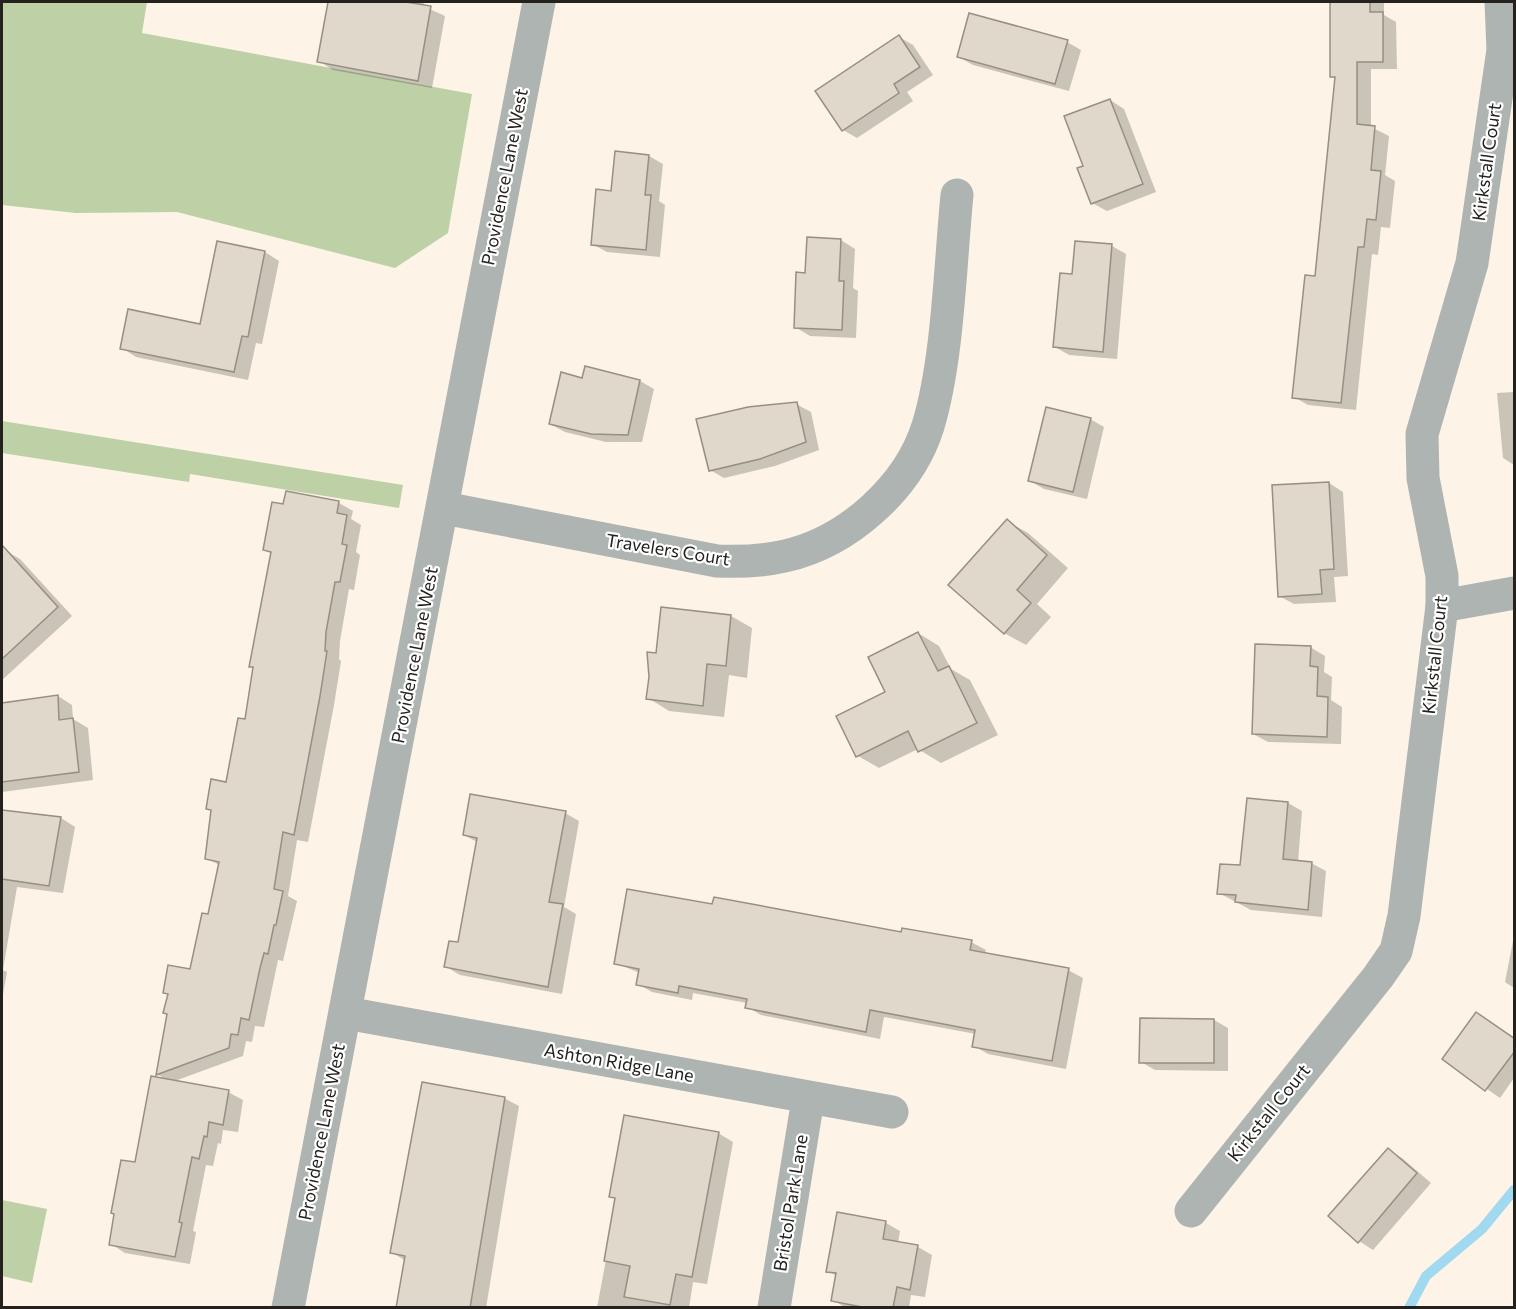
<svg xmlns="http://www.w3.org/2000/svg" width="1516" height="1309" font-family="Commissioner,sans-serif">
  <rect width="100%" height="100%" fill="#fdf4e7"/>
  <!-- green -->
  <g fill="#bdd0a6">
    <path d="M 2,2 L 147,2 L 142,33 L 472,94 L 448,233 L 395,268 L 177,212 L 76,213 L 2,205 Z"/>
    <path d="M 2,421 L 403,485 L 399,508 L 190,474 L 189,482 L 2,453 Z"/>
    <path d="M 2,1200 L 47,1209 L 32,1283 L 2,1276 Z"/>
  </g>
  <!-- shadow -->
  <g fill="#0003">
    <path d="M 330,2 L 424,2 L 423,6 L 445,16 L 432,88 L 333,70 L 319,61 Z"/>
    <path d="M 1331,2 L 1384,2 L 1384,15 L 1396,22 L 1397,69 L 1371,69 L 1371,127 L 1389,136 L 1385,175 L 1395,181 L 1390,228 L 1381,227 L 1378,255 L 1372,254 L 1356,410 L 1308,405 L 1294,397 L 1317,278 L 1336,79 L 1331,76 Z"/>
    <path d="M 899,37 L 913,45 L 933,75 L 907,92 L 913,101 L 857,138 L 843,130 Z"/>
    <path d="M 1067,42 L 1081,50 L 1069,91 L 973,65 L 959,57 Z"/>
    <path d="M 1110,100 L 1124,109 L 1156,192 L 1107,211 L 1092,203 L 1085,167 Z"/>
    <path d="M 649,156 L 663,164 L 659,201 L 665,205 L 660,257 L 607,252 L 592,244 L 613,192 Z"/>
    <path d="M 841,240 L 855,249 L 853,288 L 858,291 L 856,338 L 810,336 L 795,327 L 807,275 Z"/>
    <path d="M 218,243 L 265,252 L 279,261 L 262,344 L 256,343 L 248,380 L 136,357 L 122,348 L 201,325 Z"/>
    <path d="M 1076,243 L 1112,246 L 1126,254 L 1117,359 L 1069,355 L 1055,347 L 1073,276 Z"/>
    <path d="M 586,368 L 640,381 L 654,389 L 642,442 L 606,442 L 565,432 L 550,424 L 583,379 Z"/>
    <path d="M 1514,392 L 1514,465 L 1503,458 L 1497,393 Z"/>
    <path d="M 796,404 L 811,412 L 819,450 L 775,466 L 724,478 L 710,470 Z"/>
    <path d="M 1090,419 L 1104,427 L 1087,499 L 1044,489 L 1030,481 Z"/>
    <path d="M 1329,483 L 1343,492 L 1348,576 L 1334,577 L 1336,602 L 1294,604 L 1279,596 Z"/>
    <path d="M 339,503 L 353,511 L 351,519 L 361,525 L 356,552 L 360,555 L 354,590 L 349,589 L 340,641 L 339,659 L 341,661 L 334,705 L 308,842 L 297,840 L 288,896 L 297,901 L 283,961 L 278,960 L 264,1027 L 255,1026 L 252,1042 L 246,1041 L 243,1056 L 172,1082 L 228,1092 L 243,1100 L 238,1132 L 223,1130 L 221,1144 L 218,1143 L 213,1166 L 206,1165 L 193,1231 L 196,1232 L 190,1264 L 125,1253 L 111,1244 L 136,1164 L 169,1081 L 157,1074 L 169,1014 L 169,995 L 164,992 L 191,971 L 209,916 L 219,865 L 207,858 L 213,811 L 207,808 L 227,784 L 246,721 L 254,668 L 251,666 L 272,554 L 265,550 L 285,505 Z"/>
    <path d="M 1007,521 L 1028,533 L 1068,568 L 1037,604 L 1051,617 L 1026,645 L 1004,633 Z"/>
    <path d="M 6,551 L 20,559 L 72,616 L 2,680 L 2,555 Z"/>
    <path d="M 662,608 L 731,616 L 752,628 L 747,678 L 729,675 L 724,717 L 669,711 L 648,698 L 657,655 Z"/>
    <path d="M 918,633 L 939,646 L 951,669 L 970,680 L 998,735 L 941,763 L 918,749 L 879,768 L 858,756 Z"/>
    <path d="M 1310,647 L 1325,656 L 1324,672 L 1332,677 L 1331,700 L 1342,707 L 1341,744 L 1268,742 L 1253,734 Z"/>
    <path d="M 58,696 L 72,705 L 73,719 L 88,728 L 93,780 L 2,792 L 2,704 Z"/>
    <path d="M 1288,803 L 1302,811 L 1298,862 L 1311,863 L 1326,871 L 1322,917 L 1251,910 L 1219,893 L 1242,867 Z"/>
    <path d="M 2,812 L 61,818 L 75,827 L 63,893 L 17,887 L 3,970 L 7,972 L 2,1000 Z"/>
    <path d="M 565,813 L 579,821 L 564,907 L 576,914 L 562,994 L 460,975 L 445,966 L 459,944 L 477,842 L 464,835 Z"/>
    <path d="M 902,934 L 971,942 L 986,950 L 985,954 L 1068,970 L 1083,978 L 1066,1069 L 988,1054 L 974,1046 L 976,1034 L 884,1017 L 880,1039 L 761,1015 L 747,1007 L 747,1003 L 693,993 L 692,1000 L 652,992 L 638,984 L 640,973 L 615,963 Z"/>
    <path d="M 1514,936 L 1514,988 L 1505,982 Z"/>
    <path d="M 1477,1014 L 1514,1039 L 1514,1078 L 1500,1098 L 1444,1059 Z"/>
    <path d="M 1141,1020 L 1214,1020 L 1228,1028 L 1228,1071 L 1155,1070 L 1141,1062 Z"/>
    <path d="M 504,1098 L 519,1106 L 486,1308 L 397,1308 L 406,1261 L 391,1252 Z"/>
    <path d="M 718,1133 L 733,1142 L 707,1284 L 693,1282 L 689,1308 L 597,1308 L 617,1200 L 611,1196 Z"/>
    <path d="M 1388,1150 L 1402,1158 L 1431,1183 L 1373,1250 L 1359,1241 Z"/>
    <path d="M 886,1223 L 900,1231 L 898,1243 L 918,1247 L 932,1255 L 925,1297 L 911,1295 L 909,1308 L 846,1308 L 833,1300 L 837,1276 L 828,1271 Z"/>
  </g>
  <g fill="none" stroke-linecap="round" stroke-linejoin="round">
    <!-- stream -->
    <path stroke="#a0d9f0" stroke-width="10" d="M 1409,1308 L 1426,1276 L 1482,1229 L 1514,1190"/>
  </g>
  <!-- building -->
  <g fill="#e0d8ca" stroke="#978f82" stroke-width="1.5">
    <path d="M 328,2 L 406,2 L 431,6 L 418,81 L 317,62 Z"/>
    <path d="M 1330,2 L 1370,2 L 1370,12 L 1383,12 L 1383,62 L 1357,62 L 1357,124 L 1375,126 L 1371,170 L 1381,171 L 1376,220 L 1367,219 L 1364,247 L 1358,247 L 1341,403 L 1292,398 L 1305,275 L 1315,276 L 1335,77 L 1330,77 Z"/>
    <path d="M 969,13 L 1068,40 L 1055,84 L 957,57 Z"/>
    <path d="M 899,35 L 920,67 L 894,84 L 899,93 L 842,131 L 815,91 Z"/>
    <path d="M 1110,99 L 1143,184 L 1091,204 L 1077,168 L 1083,166 L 1064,116 Z"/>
    <path d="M 615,151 L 649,155 L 645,195 L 651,195 L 646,250 L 591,245 L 596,189 L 611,191 Z"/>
    <path d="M 807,237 L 841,239 L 839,281 L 844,281 L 842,330 L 794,328 L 796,272 L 805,273 Z"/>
    <path d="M 217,241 L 265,251 L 248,337 L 242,336 L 234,372 L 120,349 L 128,309 L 200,324 Z"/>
    <path d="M 1075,241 L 1112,244 L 1103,352 L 1053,347 L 1060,273 L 1072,274 Z"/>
    <path d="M 585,366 L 640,380 L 628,435 L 591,434 L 549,424 L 561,372 L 582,378 Z"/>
    <path d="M 797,402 L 806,442 L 760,459 L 709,471 L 696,419 L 748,407 Z"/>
    <path d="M 1046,407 L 1091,418 L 1073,492 L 1028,481 Z"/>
    <path d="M 1329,482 L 1334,569 L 1320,570 L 1322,594 L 1278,597 L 1272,485 Z"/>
    <path d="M 286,491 L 339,501 L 337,513 L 347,515 L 342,544 L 347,545 L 340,582 L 335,582 L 326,632 L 325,651 L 327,651 L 320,696 L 294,835 L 283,832 L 274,889 L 283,891 L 276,925 L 274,925 L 268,954 L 264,953 L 260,968 L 249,1020 L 241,1018 L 238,1035 L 231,1034 L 229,1048 L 156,1075 L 167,1014 L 163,1013 L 168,994 L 163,993 L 168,965 L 190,969 L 202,913 L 208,914 L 219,862 L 205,859 L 211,810 L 206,809 L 211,779 L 226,782 L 238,718 L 245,719 L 253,667 L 249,667 L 271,552 L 263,550 L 272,502 L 283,504 Z"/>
    <path d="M 1007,519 L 1047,555 L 1017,590 L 1031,603 L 1004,634 L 948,585 Z"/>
    <path d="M 2,545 L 58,607 L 2,659 Z"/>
    <path d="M 661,607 L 731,615 L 726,666 L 707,664 L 703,706 L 646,699 L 649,677 L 647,652 L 656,653 Z"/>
    <path d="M 918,632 L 938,671 L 949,666 L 977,723 L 918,752 L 908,731 L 856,757 L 836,716 L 885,692 L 868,657 Z"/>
    <path d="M 1255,644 L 1311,646 L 1310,666 L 1318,667 L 1317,696 L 1328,697 L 1327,737 L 1252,734 Z"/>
    <path d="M 58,695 L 59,720 L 73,718 L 79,772 L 2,782 L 2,703 Z"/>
    <path d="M 470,794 L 566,811 L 549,902 L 563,904 L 548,987 L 444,967 L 449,941 L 458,942 L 477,838 L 463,835 Z"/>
    <path d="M 1247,798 L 1288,802 L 1283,859 L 1312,862 L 1308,910 L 1235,902 L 1236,895 L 1217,894 L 1220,864 L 1240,865 Z"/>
    <path d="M 2,810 L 61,817 L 49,886 L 2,879 Z"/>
    <path d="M 627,889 L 712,904 L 714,897 L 901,932 L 902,928 L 972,940 L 970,950 L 1069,968 L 1052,1061 L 972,1047 L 975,1030 L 870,1010 L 866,1032 L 745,1008 L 747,999 L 679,986 L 678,993 L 636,985 L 639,969 L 614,964 Z"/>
    <path d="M 1476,1012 L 1515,1039 L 1515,1051 L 1485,1091 L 1442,1059 Z"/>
    <path d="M 1140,1018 L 1214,1019 L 1214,1063 L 1139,1063 Z"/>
    <path d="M 151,1076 L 229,1090 L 223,1125 L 209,1122 L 207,1137 L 204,1136 L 199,1159 L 192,1157 L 179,1222 L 182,1223 L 175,1257 L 109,1245 L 114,1214 L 111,1213 L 121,1160 L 135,1162 Z"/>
    <path d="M 422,1082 L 505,1097 L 470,1308 L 396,1308 L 405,1256 L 390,1253 Z"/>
    <path d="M 624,1115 L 719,1132 L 692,1277 L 676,1274 L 670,1305 L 624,1297 L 630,1266 L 604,1261 L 615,1198 L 609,1197 Z"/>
    <path d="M 1388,1148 L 1417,1173 L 1358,1243 L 1328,1216 Z"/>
    <path d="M 837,1212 L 886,1221 L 883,1239 L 918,1245 L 910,1290 L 897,1287 L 893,1308 L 867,1308 L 831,1301 L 836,1273 L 826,1272 Z"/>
  </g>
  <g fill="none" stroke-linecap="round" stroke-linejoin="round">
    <!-- minor -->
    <g stroke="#aeb4b1" stroke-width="33">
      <path d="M 444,508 L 717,561 C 740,562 763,561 785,556 C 848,542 909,487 928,426 C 948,360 950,266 957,195"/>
      <path d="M 1442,606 L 1514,593"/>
      <path d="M 346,1013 L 892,1112"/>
      <path d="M 1191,1211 L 1378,977 L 1396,951 L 1404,916 L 1442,606 L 1442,576 L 1423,478 L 1422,434 L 1472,263 L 1503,50 L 1501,2"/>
      <path d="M 288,1308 L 539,2"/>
      <path d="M 774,1308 L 808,1099"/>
    </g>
  </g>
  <g text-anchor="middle" stroke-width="4.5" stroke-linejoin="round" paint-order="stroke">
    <!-- street labels -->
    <g font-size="18" fill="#25221d" stroke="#fff">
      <text transform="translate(1487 162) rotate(-82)" y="6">Kirkstall Court</text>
      <text transform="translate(505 177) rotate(-79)" y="6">Providence Lane West</text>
      <text transform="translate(668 550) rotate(9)" y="6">Travelers Court</text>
      <text transform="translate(415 655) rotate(-79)" y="6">Providence Lane West</text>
      <text transform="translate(1435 655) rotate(-84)" y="6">Kirkstall Court</text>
      <text transform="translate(619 1063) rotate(10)" y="6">Ashton Ridge Lane</text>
      <text transform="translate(1269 1113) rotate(-51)" y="6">Kirkstall Court</text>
      <text transform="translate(322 1132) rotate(-79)" y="6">Providence Lane West</text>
      <text transform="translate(791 1203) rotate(-81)" y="6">Bristol Park Lane</text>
    </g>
  </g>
  <!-- border -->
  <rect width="1516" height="1309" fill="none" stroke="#25221d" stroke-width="6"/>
</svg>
